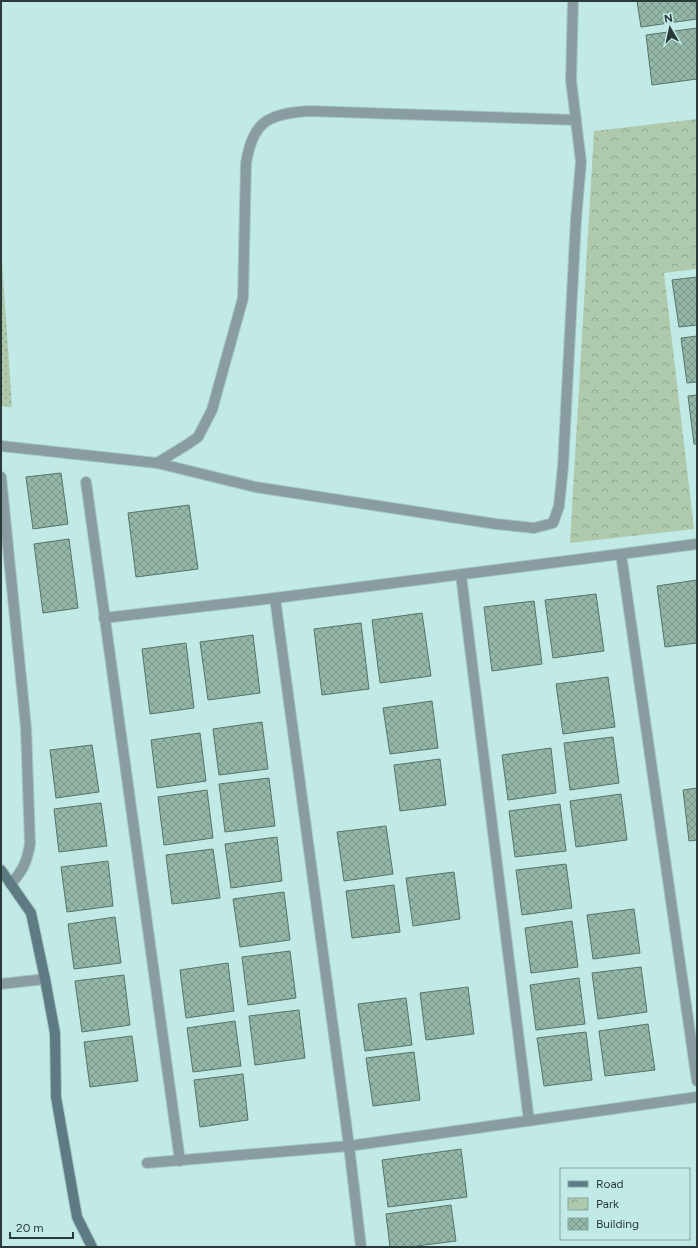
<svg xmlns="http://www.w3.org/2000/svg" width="698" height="1248" font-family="Figtree,sans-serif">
  <defs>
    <pattern id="grass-dots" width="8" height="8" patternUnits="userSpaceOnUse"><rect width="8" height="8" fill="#afc9ac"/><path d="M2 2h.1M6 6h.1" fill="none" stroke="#8fa48d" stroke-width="1.8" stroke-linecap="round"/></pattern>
    <pattern id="park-crowns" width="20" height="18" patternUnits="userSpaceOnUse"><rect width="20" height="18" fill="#afc9ac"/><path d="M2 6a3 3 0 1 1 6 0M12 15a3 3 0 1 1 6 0" fill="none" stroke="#8fa48d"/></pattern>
    <pattern id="building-cross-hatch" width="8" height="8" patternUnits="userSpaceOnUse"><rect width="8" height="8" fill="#94b6a7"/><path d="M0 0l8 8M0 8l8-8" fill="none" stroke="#799589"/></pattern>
  </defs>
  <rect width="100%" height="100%" fill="#c1eae7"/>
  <!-- grass -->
  <path fill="url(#grass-dots)" d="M 1,247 L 12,407 L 1,406 Z"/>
  <!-- park -->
  <path fill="url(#park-crowns)" d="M 697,119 L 697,269 L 664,273 L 694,529 L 570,543 L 594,131 Z"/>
  <!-- building -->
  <g fill="url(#building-cross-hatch)" stroke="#557467">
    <path d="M 637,1 L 696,1 L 697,19 L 641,27 Z"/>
    <path d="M 697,28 L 697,79 L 652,85 L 646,35 Z"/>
    <path d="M 697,277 L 697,325 L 679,327 L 672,280 Z"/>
    <path d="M 697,336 L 697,382 L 687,383 L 681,338 Z"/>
    <path d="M 697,395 L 697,444 L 694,444 L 688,396 Z"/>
    <path d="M 61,473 L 68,524 L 33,529 L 26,477 Z"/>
    <path d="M 189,505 L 198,569 L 136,577 L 128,513 Z"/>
    <path d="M 69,539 L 78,608 L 43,613 L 34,544 Z"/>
    <path d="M 697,580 L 697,643 L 665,647 L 657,586 Z"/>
    <path d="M 596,594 L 604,651 L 553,658 L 545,600 Z"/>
    <path d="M 534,601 L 542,664 L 492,671 L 484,607 Z"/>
    <path d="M 422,613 L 431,676 L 380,683 L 372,620 Z"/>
    <path d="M 361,623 L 369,689 L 322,695 L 314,629 Z"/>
    <path d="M 253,635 L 260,693 L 208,700 L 200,642 Z"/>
    <path d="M 186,643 L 194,708 L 150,714 L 142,649 Z"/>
    <path d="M 608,677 L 615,727 L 563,734 L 556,684 Z"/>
    <path d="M 432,701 L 438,748 L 390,754 L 383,708 Z"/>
    <path d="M 262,722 L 268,769 L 219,775 L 213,729 Z"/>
    <path d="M 200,733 L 206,781 L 157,788 L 151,740 Z"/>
    <path d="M 613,737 L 619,783 L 570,790 L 564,743 Z"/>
    <path d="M 92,745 L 99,792 L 56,798 L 50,750 Z"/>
    <path d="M 551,748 L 556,793 L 508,800 L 502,755 Z"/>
    <path d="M 440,759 L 446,805 L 400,811 L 394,765 Z"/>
    <path d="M 269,778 L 275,826 L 225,832 L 219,784 Z"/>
    <path d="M 697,788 L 697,840 L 689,841 L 683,790 Z"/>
    <path d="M 207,790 L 213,838 L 164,845 L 158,797 Z"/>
    <path d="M 621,794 L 627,840 L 576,847 L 570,801 Z"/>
    <path d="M 101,803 L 107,846 L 59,852 L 54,809 Z"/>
    <path d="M 560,804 L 566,851 L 515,857 L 509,811 Z"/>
    <path d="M 386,826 L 393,874 L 344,881 L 337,832 Z"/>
    <path d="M 277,837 L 282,881 L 231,888 L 225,844 Z"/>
    <path d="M 213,849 L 220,898 L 172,904 L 166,855 Z"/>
    <path d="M 108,861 L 113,906 L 67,912 L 61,867 Z"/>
    <path d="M 566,864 L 572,908 L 522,915 L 516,870 Z"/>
    <path d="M 454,872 L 460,919 L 413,926 L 406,878 Z"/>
    <path d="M 394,885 L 400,932 L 352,938 L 346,891 Z"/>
    <path d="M 284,892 L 290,940 L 240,947 L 233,899 Z"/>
    <path d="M 634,909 L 640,953 L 593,959 L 587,915 Z"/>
    <path d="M 115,917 L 121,963 L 74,969 L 68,924 Z"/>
    <path d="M 572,921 L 578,967 L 531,973 L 525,928 Z"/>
    <path d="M 290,951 L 296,998 L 248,1005 L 242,957 Z"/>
    <path d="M 228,963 L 234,1011 L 186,1018 L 180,970 Z"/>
    <path d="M 641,967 L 647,1012 L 598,1019 L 592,973 Z"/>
    <path d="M 124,975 L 130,1025 L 82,1032 L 75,981 Z"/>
    <path d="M 579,978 L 585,1024 L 536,1030 L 530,985 Z"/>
    <path d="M 468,987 L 474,1034 L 426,1040 L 420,993 Z"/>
    <path d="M 406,998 L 412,1045 L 365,1051 L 358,1004 Z"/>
    <path d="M 299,1010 L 305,1058 L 255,1065 L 249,1016 Z"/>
    <path d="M 235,1021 L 241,1066 L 193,1072 L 187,1028 Z"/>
    <path d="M 648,1024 L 655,1070 L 605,1076 L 599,1031 Z"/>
    <path d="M 586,1032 L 592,1080 L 544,1086 L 537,1038 Z"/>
    <path d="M 132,1036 L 138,1081 L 90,1087 L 84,1042 Z"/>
    <path d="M 414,1052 L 420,1100 L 373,1106 L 366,1058 Z"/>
    <path d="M 243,1074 L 248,1120 L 200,1127 L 194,1080 Z"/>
    <path d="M 461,1149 L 467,1197 L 388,1207 L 382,1160 Z"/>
    <path d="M 451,1205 L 456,1241 L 409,1247 L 390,1247 L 386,1214 Z"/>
  </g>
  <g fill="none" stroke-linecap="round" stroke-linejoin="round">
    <!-- lane casing -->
    <g stroke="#a3c7c4" stroke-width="12">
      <g id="lane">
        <path d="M 86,482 L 180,1161"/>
        <path d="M 621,554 L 697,544"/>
        <path d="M 461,575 L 529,1121"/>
        <path d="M 104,618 L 275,598"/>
        <path d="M 1,984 L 45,979"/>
        <path d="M 147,1163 L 349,1146 L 697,1097"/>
        <path d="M 361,1247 L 349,1146 L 275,598 L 621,554 L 697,1081"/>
      </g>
    </g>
    <!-- street casing -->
    <g stroke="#a3c7c4" stroke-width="12">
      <g id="street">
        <path d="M 1,446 L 157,463 L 255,487 L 496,524 L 534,528 L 553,523 L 559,506 L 563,466 L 576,219 L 581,162 L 571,80 L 573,1"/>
        <path d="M 157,463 L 188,444 L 198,437 L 212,410 L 243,298 L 246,163 C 253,121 268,114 308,111 L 576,120"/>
        <path d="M 1,477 L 26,728 L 30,844 C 27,862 23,870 11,884"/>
      </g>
    </g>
    <!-- secondary casing -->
    <g stroke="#a3c7c4" stroke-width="12">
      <path id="secondary" d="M 1,870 L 31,913 L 45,979 L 55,1033 L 56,1097 L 77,1217 L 92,1247"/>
    </g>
    <!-- lane -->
    <use href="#lane" stroke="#899ca2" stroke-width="10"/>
    <!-- street -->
    <use href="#street" stroke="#899ca2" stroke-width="10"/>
    <!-- secondary -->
    <use href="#secondary" stroke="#5e7b83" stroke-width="10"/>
  </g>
  <!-- border -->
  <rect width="698" height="1248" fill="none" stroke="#2a3a39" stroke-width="4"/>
  <!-- legend -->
  <rect x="560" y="1168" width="130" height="72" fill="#c1eae7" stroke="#85a4a1"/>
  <rect x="568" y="1181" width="20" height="6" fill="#5e7b83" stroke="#85a4a1"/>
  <text x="596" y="1188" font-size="12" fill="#2a3a39">Road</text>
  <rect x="568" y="1198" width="20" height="12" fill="url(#park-crowns)" stroke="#85a4a1"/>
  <text x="596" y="1208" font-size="12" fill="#2a3a39">Park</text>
  <rect x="568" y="1218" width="20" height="12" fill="url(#building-cross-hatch)" stroke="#85a4a1"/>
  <text x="596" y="1228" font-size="12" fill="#2a3a39">Building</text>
  <!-- north arrow -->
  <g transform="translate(670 28) rotate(351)" stroke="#c1eae7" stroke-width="3" paint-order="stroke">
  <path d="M0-3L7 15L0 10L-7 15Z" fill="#2a3a39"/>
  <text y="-6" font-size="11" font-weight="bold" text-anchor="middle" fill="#2a3a39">N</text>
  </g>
  <!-- scale -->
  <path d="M10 1232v6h63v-6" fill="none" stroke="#2a3a39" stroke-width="2"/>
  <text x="16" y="1232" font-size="12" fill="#2a3a39" stroke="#c1eae7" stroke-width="3" paint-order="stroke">20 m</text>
</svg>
